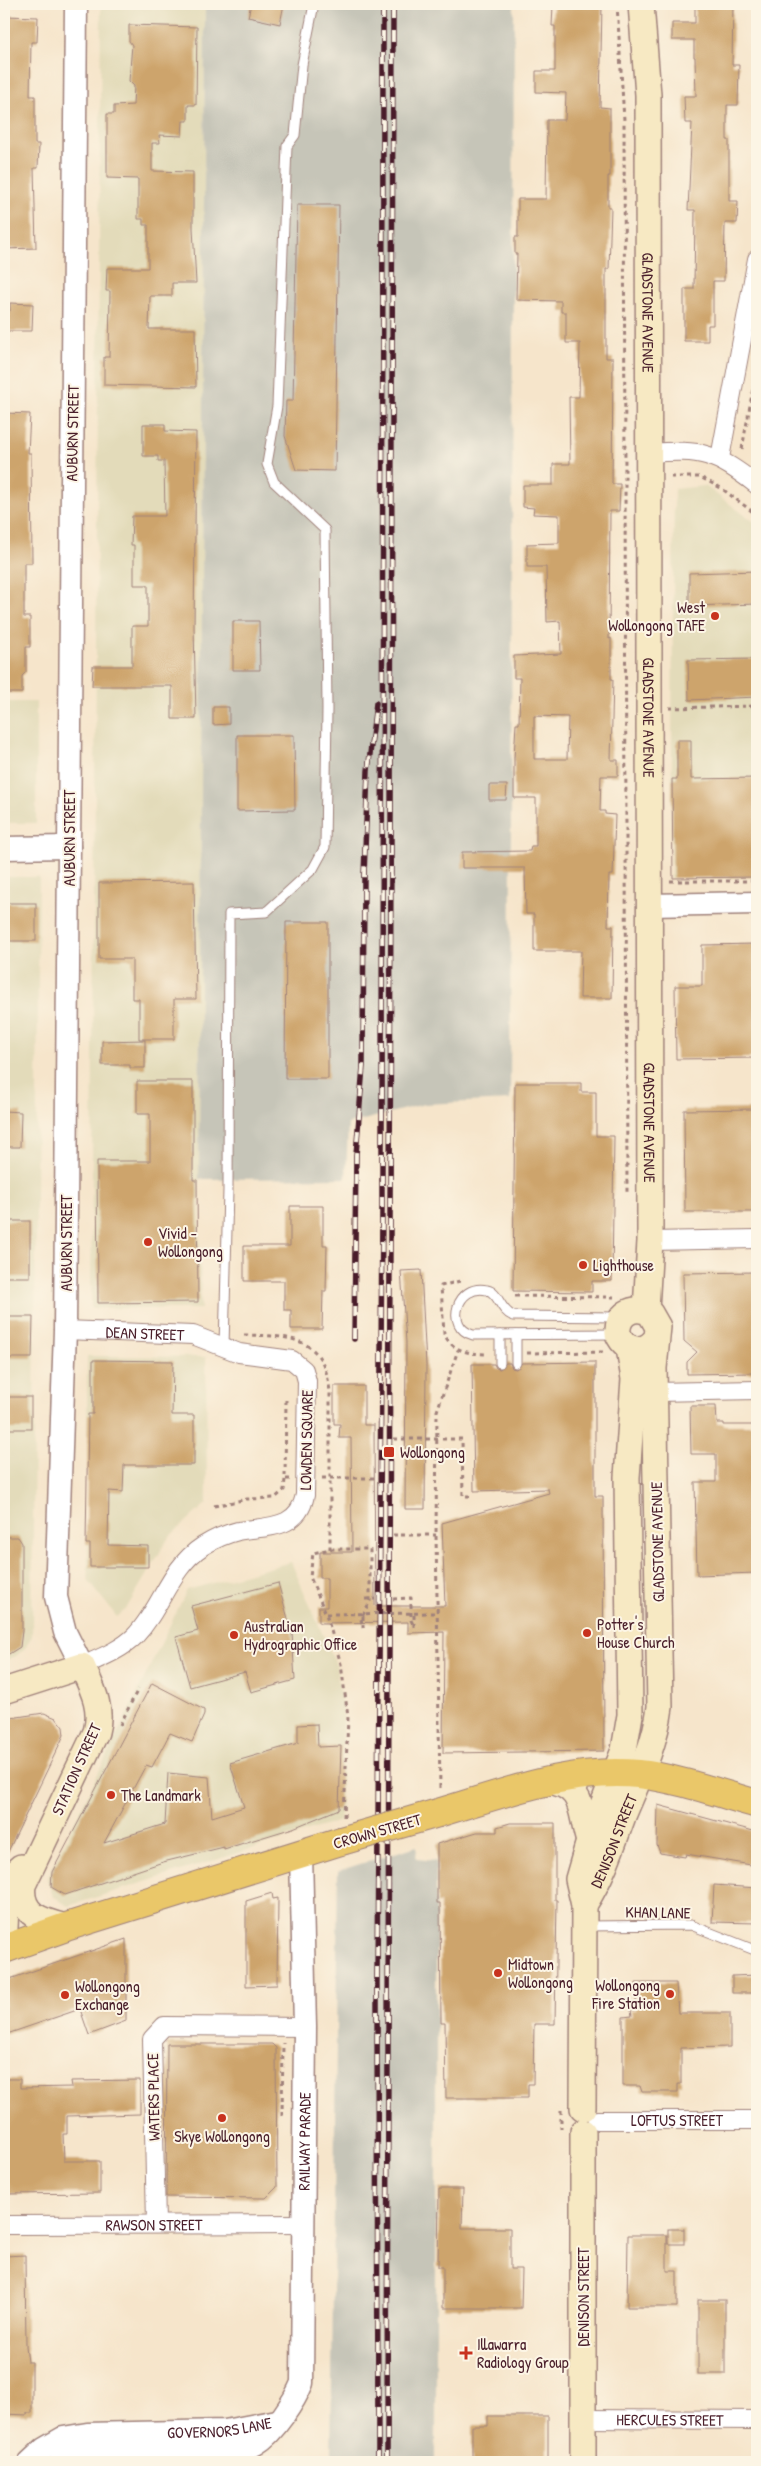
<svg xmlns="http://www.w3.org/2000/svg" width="761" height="2466" font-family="'Patrick Hand',sans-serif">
  <rect width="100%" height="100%" fill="#fcf5e5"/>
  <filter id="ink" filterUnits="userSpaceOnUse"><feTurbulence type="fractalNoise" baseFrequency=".02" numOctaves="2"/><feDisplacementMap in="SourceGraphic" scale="10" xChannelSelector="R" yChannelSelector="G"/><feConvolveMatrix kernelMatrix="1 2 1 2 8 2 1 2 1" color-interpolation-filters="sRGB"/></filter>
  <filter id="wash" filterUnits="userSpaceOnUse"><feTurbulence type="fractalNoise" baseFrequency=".0096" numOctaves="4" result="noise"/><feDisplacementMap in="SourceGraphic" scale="20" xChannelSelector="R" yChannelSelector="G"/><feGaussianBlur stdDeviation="1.12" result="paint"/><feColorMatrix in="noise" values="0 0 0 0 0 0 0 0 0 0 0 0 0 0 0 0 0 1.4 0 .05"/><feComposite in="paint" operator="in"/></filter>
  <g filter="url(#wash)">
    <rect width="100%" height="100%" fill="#f6e5cb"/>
    <!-- built -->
    <g fill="#e3dbba">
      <path d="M 101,4 L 205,4 L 199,1179 L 201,1309 L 91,1308 Z"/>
      <path d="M 705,486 L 757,524 L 757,877 L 671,878 L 674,489 Z"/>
      <rect x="4" y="702" width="32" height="121"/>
      <path d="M 4,877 L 39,877 L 32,1636 L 25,1648 L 16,1656 L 4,1661 Z"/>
      <path d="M 87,1356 L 206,1357 L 207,1503 L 169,1537 L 126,1609 L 117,1617 L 88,1580 Z"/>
      <path d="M 291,1562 L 336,1665 L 343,1716 L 340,1821 L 68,1906 L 53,1896 L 47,1879 L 187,1590 Z"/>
    </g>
    <!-- industrial -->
    <g fill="#c6c5b8">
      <path d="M 205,4 L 514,4 L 510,1100 L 424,1104 L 348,1124 L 346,1178 L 199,1179 Z"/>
      <path d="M 417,1846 L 416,1859 L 436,1861 L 436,2462 L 331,2462 L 338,1871 Z"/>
    </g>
    <g id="blocks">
      <!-- building -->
      <g fill="#cda46c" fill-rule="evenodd">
        <path d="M 251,4 L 284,4 L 280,24 L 248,17 Z"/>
        <path d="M 564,4 L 602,4 L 600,107 L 610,108 L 610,176 L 608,176 L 608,207 L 611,207 L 609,269 L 606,269 L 606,358 L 613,358 L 612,484 L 620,484 L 619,511 L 610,511 L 609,639 L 611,638 L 611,679 L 613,679 L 611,760 L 618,760 L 618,776 L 601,776 L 600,811 L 605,811 L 605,814 L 615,815 L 613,875 L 609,875 L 608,926 L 613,926 L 612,998 L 580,998 L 581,951 L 534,951 L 534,914 L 526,914 L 525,868 L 462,868 L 462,852 L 530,851 L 531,846 L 536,846 L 536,798 L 514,798 L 514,758 L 516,724 L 519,724 L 520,678 L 514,678 L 514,656 L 561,654 L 560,621 L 547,622 L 546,567 L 527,567 L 527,544 L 559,543 L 559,515 L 533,514 L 534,508 L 523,507 L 523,485 L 553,485 L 553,464 L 570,464 L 569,397 L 579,397 L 580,343 L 566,343 L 566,312 L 561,312 L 561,301 L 516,300 L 517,254 L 515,254 L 515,237 L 518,237 L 518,199 L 546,199 L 547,120 L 565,120 L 566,93 L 536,92 L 536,71 L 555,71 L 555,26 L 552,26 L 553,5 ZM 534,716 L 568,717 L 567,759 L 534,759 Z"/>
        <path d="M 695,4 L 733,4 L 732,65 L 739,65 L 738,105 L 727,105 L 727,140 L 729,140 L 729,201 L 738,201 L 737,223 L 725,223 L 724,281 L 713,281 L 713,325 L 708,325 L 708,341 L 684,341 L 684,289 L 694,289 L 695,210 L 688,210 L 692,123 L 685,123 L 684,96 L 696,96 L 695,57 L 694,57 L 694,40 L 672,40 L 672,23 L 695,23 Z"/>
        <path d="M 4,16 L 38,17 L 37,42 L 31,42 L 30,96 L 35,96 L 35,144 L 39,144 L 38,168 L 34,168 L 36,248 L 4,249 Z"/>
        <path d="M 129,25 L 197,27 L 196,105 L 188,105 L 188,121 L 183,121 L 182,136 L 159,135 L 160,143 L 152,143 L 152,171 L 193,172 L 193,228 L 196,283 L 172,283 L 172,296 L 150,296 L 149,329 L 195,329 L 196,387 L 104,385 L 104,357 L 109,357 L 110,291 L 106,291 L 107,268 L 148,268 L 148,225 L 143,225 L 143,219 L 138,219 L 138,179 L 107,178 L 107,114 L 114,114 L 114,106 L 133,105 L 134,86 L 129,81 L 132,45 L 129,41 Z"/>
        <path d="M 297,205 L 339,205 L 335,471 L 296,470 L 285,436 L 286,401 L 293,401 Z"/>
        <path d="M 10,303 L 33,304 L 32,331 L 4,331 L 4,311 L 10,311 Z"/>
        <path d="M 4,413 L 30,414 L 28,453 L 31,453 L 32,563 L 24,563 L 24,617 L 30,617 L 30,647 L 26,647 L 26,672 L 22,676 L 22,693 L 4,693 Z"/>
        <path d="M 143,424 L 165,424 L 165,431 L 196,432 L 194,627 L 196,719 L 172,719 L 172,686 L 92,686 L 93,666 L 132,666 L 132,626 L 148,626 L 148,585 L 134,585 L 134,545 L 131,545 L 132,516 L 165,516 L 164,461 L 158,461 L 158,456 L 143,456 Z"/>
        <path d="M 757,571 L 757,604 L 689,606 L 689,573 Z"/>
        <path d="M 233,621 L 259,621 L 260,670 L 233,670 Z"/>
        <path d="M 757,659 L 757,697 L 689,700 L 688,660 Z"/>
        <path d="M 213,707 L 229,707 L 229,724 L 213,725 Z"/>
        <path d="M 237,735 L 294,735 L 295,810 L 237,811 Z"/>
        <path d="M 677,740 L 691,740 L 691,779 L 757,778 L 757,877 L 673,878 L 672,779 L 677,779 Z"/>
        <path d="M 489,785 L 507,785 L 506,800 L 489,800 Z"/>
        <path d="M 194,882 L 196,999 L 174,999 L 174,1039 L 139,1039 L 139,999 L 132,999 L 132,959 L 99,959 L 99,883 Z"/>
        <rect x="4" y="903" width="32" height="38"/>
        <path d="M 286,922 L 328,922 L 328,1079 L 285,1079 Z"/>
        <path d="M 757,944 L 757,1058 L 676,1059 L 675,986 L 702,986 L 702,945 Z"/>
        <path d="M 145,1040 L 145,1068 L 130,1068 L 130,1065 L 102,1065 L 102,1041 Z"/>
        <path d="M 137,1081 L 193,1081 L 193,1180 L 197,1180 L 198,1302 L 98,1303 L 97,1161 L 150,1161 L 150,1114 L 137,1114 Z"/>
        <path d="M 515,1083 L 581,1083 L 581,1092 L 596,1092 L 596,1136 L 614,1136 L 612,1281 L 592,1281 L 592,1292 L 513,1291 Z"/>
        <path d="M 754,1109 L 757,1212 L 685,1212 L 684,1110 Z"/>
        <path d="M 4,1111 L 21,1112 L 20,1147 L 4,1147 Z"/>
        <path d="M 290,1206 L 323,1206 L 323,1245 L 327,1245 L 326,1291 L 323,1291 L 322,1329 L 291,1329 L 291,1310 L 284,1310 L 284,1281 L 244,1281 L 244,1246 L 290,1246 Z"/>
        <rect x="4" y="1221" width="26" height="56"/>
        <path d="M 421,1270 L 426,1365 L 425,1509 L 405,1509 L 406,1342 L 401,1271 Z"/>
        <path d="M 757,1272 L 755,1373 L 687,1374 L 687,1362 L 697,1352 L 684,1341 L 683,1273 Z"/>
        <path d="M 4,1317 L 33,1317 L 32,1358 L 4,1358 Z"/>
        <path d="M 93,1360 L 173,1361 L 172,1415 L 194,1415 L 194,1465 L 124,1465 L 123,1492 L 109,1491 L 108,1545 L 148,1546 L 148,1567 L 90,1567 L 90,1544 L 86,1544 L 88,1414 L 93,1414 Z"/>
        <path d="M 595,1362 L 595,1496 L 603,1496 L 604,1751 L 443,1753 L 444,1632 L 408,1633 L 408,1622 L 319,1623 L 319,1607 L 327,1607 L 327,1578 L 320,1578 L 320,1552 L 352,1552 L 352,1550 L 351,1438 L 339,1438 L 340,1424 L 334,1424 L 334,1386 L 364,1386 L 364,1425 L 374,1425 L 375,1606 L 445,1606 L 442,1523 L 549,1493 L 548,1489 L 474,1491 L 472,1364 L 494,1364 L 496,1368 L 500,1369 L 506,1363 L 510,1363 L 512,1368 L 516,1369 L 522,1363 Z"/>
        <rect x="4" y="1397" width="27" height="32"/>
        <path d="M 690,1406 L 716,1406 L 717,1423 L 724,1423 L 724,1425 L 757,1425 L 757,1573 L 697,1575 L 695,1482 L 716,1482 L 716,1454 L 691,1454 Z"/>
        <path d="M 7,1537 L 18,1537 L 22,1543 L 22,1631 L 20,1647 L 4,1657 L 4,1542 Z"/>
        <path d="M 278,1583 L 292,1633 L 295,1680 L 251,1692 L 245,1672 L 190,1687 L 176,1637 L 198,1631 L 191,1606 Z"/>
        <path d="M 152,1683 L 204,1710 L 204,1715 L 192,1742 L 170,1733 L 152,1767 L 146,1765 L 104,1843 L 165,1824 L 168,1773 L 209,1777 L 212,1817 L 244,1807 L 230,1763 L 298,1743 L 298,1725 L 317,1724 L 318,1747 L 341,1746 L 339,1809 L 293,1828 L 224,1849 L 224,1847 L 163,1862 L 65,1895 L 51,1887 L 52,1872 Z"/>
        <path d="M 44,1713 L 56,1718 L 63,1727 L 64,1735 L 4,1860 L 4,1719 Z"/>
        <path d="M 658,1805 L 757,1832 L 757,1866 L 686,1854 L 685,1857 L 660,1853 L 657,1845 Z"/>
        <path d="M 510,1823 L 555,1823 L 555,1900 L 557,1900 L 555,2024 L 534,2024 L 533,2084 L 528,2084 L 528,2098 L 446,2098 L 445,2023 L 441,2023 L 440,1903 L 437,1903 L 437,1844 L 477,1832 L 497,1832 L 497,1827 Z"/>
        <path d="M 714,1885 L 757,1888 L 757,1923 L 712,1922 Z"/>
        <path d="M 272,1893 L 273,1899 L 278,1898 L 277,1985 L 246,1986 L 246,1901 Z"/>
        <path d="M 126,1939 L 126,2021 L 89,2035 L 80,2009 L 4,2035 L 4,1981 Z"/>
        <path d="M 757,1975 L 757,1993 L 732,1993 L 732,1976 Z"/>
        <path d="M 636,1983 L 676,1983 L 678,2013 L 730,2013 L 730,2047 L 681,2048 L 681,2084 L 678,2084 L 678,2092 L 642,2092 L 640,2086 L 623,2086 L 623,2017 L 632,2016 L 631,2010 L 636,2010 Z"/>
        <path d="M 167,2044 L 272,2044 L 276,2048 L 277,2187 L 266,2198 L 166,2197 Z"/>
        <path d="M 4,2079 L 20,2079 L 20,2088 L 72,2087 L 71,2081 L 140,2080 L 140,2114 L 67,2116 L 67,2134 L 63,2134 L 64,2161 L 100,2161 L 100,2193 L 4,2194 Z"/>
        <path d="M 439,2189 L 463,2189 L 462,2228 L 510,2228 L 510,2269 L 522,2269 L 521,2308 L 443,2308 L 443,2267 L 438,2267 Z"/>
        <rect x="668" y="2229" width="16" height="15"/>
        <path d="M 628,2235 L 667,2235 L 667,2271 L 677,2271 L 677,2307 L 627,2307 Z"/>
        <path d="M 25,2255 L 26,2346 L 28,2362 L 32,2362 L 32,2413 L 27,2413 L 27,2415 L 4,2414 L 4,2256 Z"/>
        <rect x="698" y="2300" width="27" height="74"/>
        <path d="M 488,2416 L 548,2416 L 548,2462 L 472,2462 L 472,2426 L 488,2426 Z"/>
      </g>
    </g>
  </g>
  <g filter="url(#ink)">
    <use href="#blocks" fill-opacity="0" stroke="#a0827b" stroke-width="1"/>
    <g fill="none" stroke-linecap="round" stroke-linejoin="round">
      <!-- service casing -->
      <g stroke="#a0827b" stroke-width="11">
        <g id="service">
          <path d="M 618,1334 L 473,1335 C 444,1327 457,1283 487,1290 C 499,1292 499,1310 513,1316 L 620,1317"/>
          <path d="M 224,1347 L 228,1190 L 229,914 L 266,912 L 313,869 L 325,847 L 327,709 L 325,530 L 274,482 L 267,464 L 277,406 L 287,146 L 295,135 L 302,65 L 314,4"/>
          <path d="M 500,1363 L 500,1335"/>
          <path d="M 516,1363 L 516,1335"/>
          <path d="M 585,1926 L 691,1925 L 757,1951"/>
        </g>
      </g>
      <!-- minor casing -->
      <g stroke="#a0827b" stroke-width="20">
        <g id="minor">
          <path d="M 650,453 C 703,449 715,453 757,485"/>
          <path d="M 720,458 L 757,259"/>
          <path d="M 650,1241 L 757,1239"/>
          <path id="s1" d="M 65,1330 L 193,1335 L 239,1353 L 292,1360 L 304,1370 L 307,1381 L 305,1495 C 298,1530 267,1526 238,1531 C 226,1534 214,1539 203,1546 C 169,1568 162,1608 135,1636 C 121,1650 100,1658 82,1666"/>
          <path d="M 644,1388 L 655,1392 L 757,1390"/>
          <path id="s2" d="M 597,2120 L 757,2120"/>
          <path d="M 156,2224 L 152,2039 L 164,2026 L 305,2027"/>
          <path id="s3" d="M 4,2225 L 304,2224"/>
          <path id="s4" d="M 582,2419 L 757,2420"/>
        </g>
      </g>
      <!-- tertiary casing -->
      <g stroke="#a0827b" stroke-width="25">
        <g id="tertiary">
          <path d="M 76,4 L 65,1330 L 56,1597 L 65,1632 L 82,1666"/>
          <path d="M 4,848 L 69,847"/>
          <path d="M 649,905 L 757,903"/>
          <path id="s5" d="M 30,2462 L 44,2449 L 63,2438 L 87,2434 L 225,2431 L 277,2421"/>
          <path id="s6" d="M 61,2462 C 78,2453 101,2453 120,2453 C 148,2453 237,2456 257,2443 C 274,2433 295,2400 302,2383 L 305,2027 L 301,1854"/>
        </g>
      </g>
      <!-- secondary casing -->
      <g stroke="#a0827b" stroke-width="28">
        <g id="secondary">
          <path id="s7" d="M 641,4 L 648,95 L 650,1241 L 646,1310"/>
          <path d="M 4,1691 L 82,1666 C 92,1688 103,1707 96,1732 L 23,1885 C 19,1915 42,1921 66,1927"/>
          <path d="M 548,1781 C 586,1787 579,1811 589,1841"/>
          <path id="s8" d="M 584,1905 C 602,1877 612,1847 623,1816 C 638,1780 655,1746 660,1707 L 654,1368 L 658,1327 L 650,1313 C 633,1304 616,1315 618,1334 C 626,1353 646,1354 657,1337"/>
          <path d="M 4,1938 C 8,1915 0,1882 21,1867"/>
          <path d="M 583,2108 L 584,1905 L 578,1879 L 589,1841 L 624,1750 L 630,1715 L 627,1477 L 634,1379 L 629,1348"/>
          <path d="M 583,2462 L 583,2132"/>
        </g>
      </g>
      <!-- primary casing -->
      <g stroke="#a0827b" stroke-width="30">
        <g id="primary">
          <path d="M 438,1813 C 502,1794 570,1767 639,1774 C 676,1778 721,1794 757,1804"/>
          <path d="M 4,1949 L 66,1927 L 341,1841"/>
        </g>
      </g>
      <!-- path -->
      <g stroke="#a0827b" stroke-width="3" stroke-dasharray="4 4" stroke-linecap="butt">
        <path d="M 617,4 L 624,120 L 627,1193"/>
        <path d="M 742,449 L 757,367"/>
        <path d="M 671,477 L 700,477 L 721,488 L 757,515"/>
        <path d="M 669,708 L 757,706"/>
        <path d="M 670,881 L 757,881"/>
        <path d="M 460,1281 L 441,1286 L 444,1334 C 453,1352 470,1354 488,1354"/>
        <path d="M 515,1296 L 614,1297"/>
        <path d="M 244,1335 C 291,1336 324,1336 330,1392 L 330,1549"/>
        <path d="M 527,1353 L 605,1352"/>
        <path d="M 286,1400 L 285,1479 L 290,1479"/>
        <path d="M 394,1439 L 462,1439 L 463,1496 L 474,1496"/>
        <path d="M 322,1478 L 376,1478"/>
        <path d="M 214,1506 L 247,1499 L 275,1498 L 284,1490 L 285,1479"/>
        <path d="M 393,1535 L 436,1535"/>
        <path d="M 365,1599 L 375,1599"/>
        <path d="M 393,1599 L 411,1598 L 411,1620 L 414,1627"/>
        <path d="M 414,1627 L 414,1614"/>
        <path d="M 120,1725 L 138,1689"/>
        <path d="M 440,1788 L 436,1535 L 437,1411 L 458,1350"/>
        <path d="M 344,1817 L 348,1717 L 341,1664 L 326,1614 L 310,1577 L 313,1553 L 330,1549 L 370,1549 L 370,1601 L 361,1619 L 363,1628"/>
        <path d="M 561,2110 L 561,2129"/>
        <path d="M 282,2116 L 283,2043"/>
      </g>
      <!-- service -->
      <use href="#service" stroke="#fff" stroke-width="9"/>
      <!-- minor -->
      <use href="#minor" stroke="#fff" stroke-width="18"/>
      <!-- tertiary -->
      <use href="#tertiary" stroke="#fff" stroke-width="22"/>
      <!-- secondary -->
      <use href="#secondary" stroke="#f7e9c3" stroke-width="25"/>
      <!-- primary -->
      <use href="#primary" stroke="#eac769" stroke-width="28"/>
      <!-- rail casing -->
      <g stroke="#4a1f2b" stroke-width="5.5">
        <g id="rail">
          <path d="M 354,1339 L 356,1155 L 363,1066 L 364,875 L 368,771 L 376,703"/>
          <path d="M 378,2462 L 377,1983 L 382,1206 L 383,4"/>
          <path d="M 387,2462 L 393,4"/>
        </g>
      </g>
      <!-- rail -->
      <use href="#rail" stroke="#fcf5e5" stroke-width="4" stroke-dasharray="11" stroke-linecap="butt"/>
      <!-- primary-bridge casing -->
      <g stroke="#a0827b" stroke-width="30" stroke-linecap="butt">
        <path id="primary-bridge" d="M 341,1841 L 438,1813"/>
      </g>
      <!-- path-bridge -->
      <g stroke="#a0827b" stroke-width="3" stroke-dasharray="4 4" stroke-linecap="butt">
        <path d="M 326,1614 L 437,1613"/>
        <path d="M 363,1628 L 363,1614"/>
      </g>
      <!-- primary-bridge -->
      <use href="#primary-bridge" stroke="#eac769" stroke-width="28"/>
    </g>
  </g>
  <!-- markers -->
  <g fill="#c8321e" stroke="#fcf5e5" stroke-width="2">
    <circle cx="715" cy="616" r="5"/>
    <circle cx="148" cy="1242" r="5"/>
    <circle cx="583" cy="1265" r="5"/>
    <rect x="383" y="1446" width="12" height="12" rx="2.5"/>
    <circle cx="587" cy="1633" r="5"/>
    <circle cx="234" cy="1635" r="5"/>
    <circle cx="111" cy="1795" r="5"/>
    <circle cx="498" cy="1973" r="5"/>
    <circle cx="670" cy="1994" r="5"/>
    <circle cx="65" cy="1995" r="5"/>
    <circle cx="222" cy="2118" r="5"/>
    <path d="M463.5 2345.5h5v5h5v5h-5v5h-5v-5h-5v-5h5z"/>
  </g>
  <g text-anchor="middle" stroke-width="4" stroke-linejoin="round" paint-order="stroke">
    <!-- street labels -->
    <g font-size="16" fill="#4a1f2b" stroke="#fcf5e5">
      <text dy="6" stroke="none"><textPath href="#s7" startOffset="309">GLADSTONE AVENUE</textPath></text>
      <text transform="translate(72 433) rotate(-89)" y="6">AUBURN STREET</text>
      <text dy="6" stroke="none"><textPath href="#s7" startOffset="714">GLADSTONE AVENUE</textPath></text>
      <text transform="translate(69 838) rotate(-90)" y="6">AUBURN STREET</text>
      <text dy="6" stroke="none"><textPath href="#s7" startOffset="1119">GLADSTONE AVENUE</textPath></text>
      <text transform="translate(66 1243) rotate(-90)" y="6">AUBURN STREET</text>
      <text dy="6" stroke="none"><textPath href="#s1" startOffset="80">DEAN STREET</textPath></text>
      <text transform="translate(306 1440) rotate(-89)" y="6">LOWDEN SQUARE</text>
      <text transform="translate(657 1542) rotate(-91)" y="6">GLADSTONE AVENUE</text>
      <text transform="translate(76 1769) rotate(-66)" y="6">STATION STREET</text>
      <text transform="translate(377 1831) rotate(-16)" y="6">CROWN STREET</text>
      <text dy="6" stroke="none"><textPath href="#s8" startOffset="71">DENISON STREET</textPath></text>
      <text transform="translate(658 1912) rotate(1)" y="6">KHAN LANE</text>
      <text transform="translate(153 2097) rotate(-91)" y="6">WATERS PLACE</text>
      <text dy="6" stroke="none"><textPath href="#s2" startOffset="80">LOFTUS STREET</textPath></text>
      <text dy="6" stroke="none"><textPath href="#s6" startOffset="516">RAILWAY PARADE</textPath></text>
      <text dy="6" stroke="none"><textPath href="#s3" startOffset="150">RAWSON STREET</textPath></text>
      <text transform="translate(583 2297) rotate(-90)" y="6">DENISON STREET</text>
      <text dy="6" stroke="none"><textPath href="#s4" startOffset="88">HERCULES STREET</textPath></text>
      <text dy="6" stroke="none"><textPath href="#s5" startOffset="198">GOVERNORS LANE</textPath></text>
    </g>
    <!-- poi labels -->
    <g font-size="16" fill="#4a1f2b" stroke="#fcf5e5" text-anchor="start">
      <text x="705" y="613" text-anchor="end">West<tspan x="705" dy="18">Wollongong TAFE</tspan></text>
      <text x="158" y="1239">Vivid -<tspan x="158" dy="18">Wollongong</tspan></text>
      <text x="593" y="1271">Lighthouse</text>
      <text x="400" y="1458">Wollongong</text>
      <text x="597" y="1630">Potter's<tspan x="597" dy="18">House Church</tspan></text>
      <text x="244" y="1632">Australian<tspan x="244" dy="18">Hydrographic Office</tspan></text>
      <text x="121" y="1801">The Landmark</text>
      <text x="508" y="1970">Midtown<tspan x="508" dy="18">Wollongong</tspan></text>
      <text x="660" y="1991" text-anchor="end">Wollongong<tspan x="660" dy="18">Fire Station</tspan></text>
      <text x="75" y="1992">Wollongong<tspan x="75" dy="18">Exchange</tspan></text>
      <text x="222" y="2142" text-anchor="middle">Skye Wollongong</text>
      <text x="477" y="2350">Illawarra<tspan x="477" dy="18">Radiology Group</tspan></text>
    </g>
  </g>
  <!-- margin -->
  <rect width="761" height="2466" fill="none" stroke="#fcf5e5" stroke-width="20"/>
</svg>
